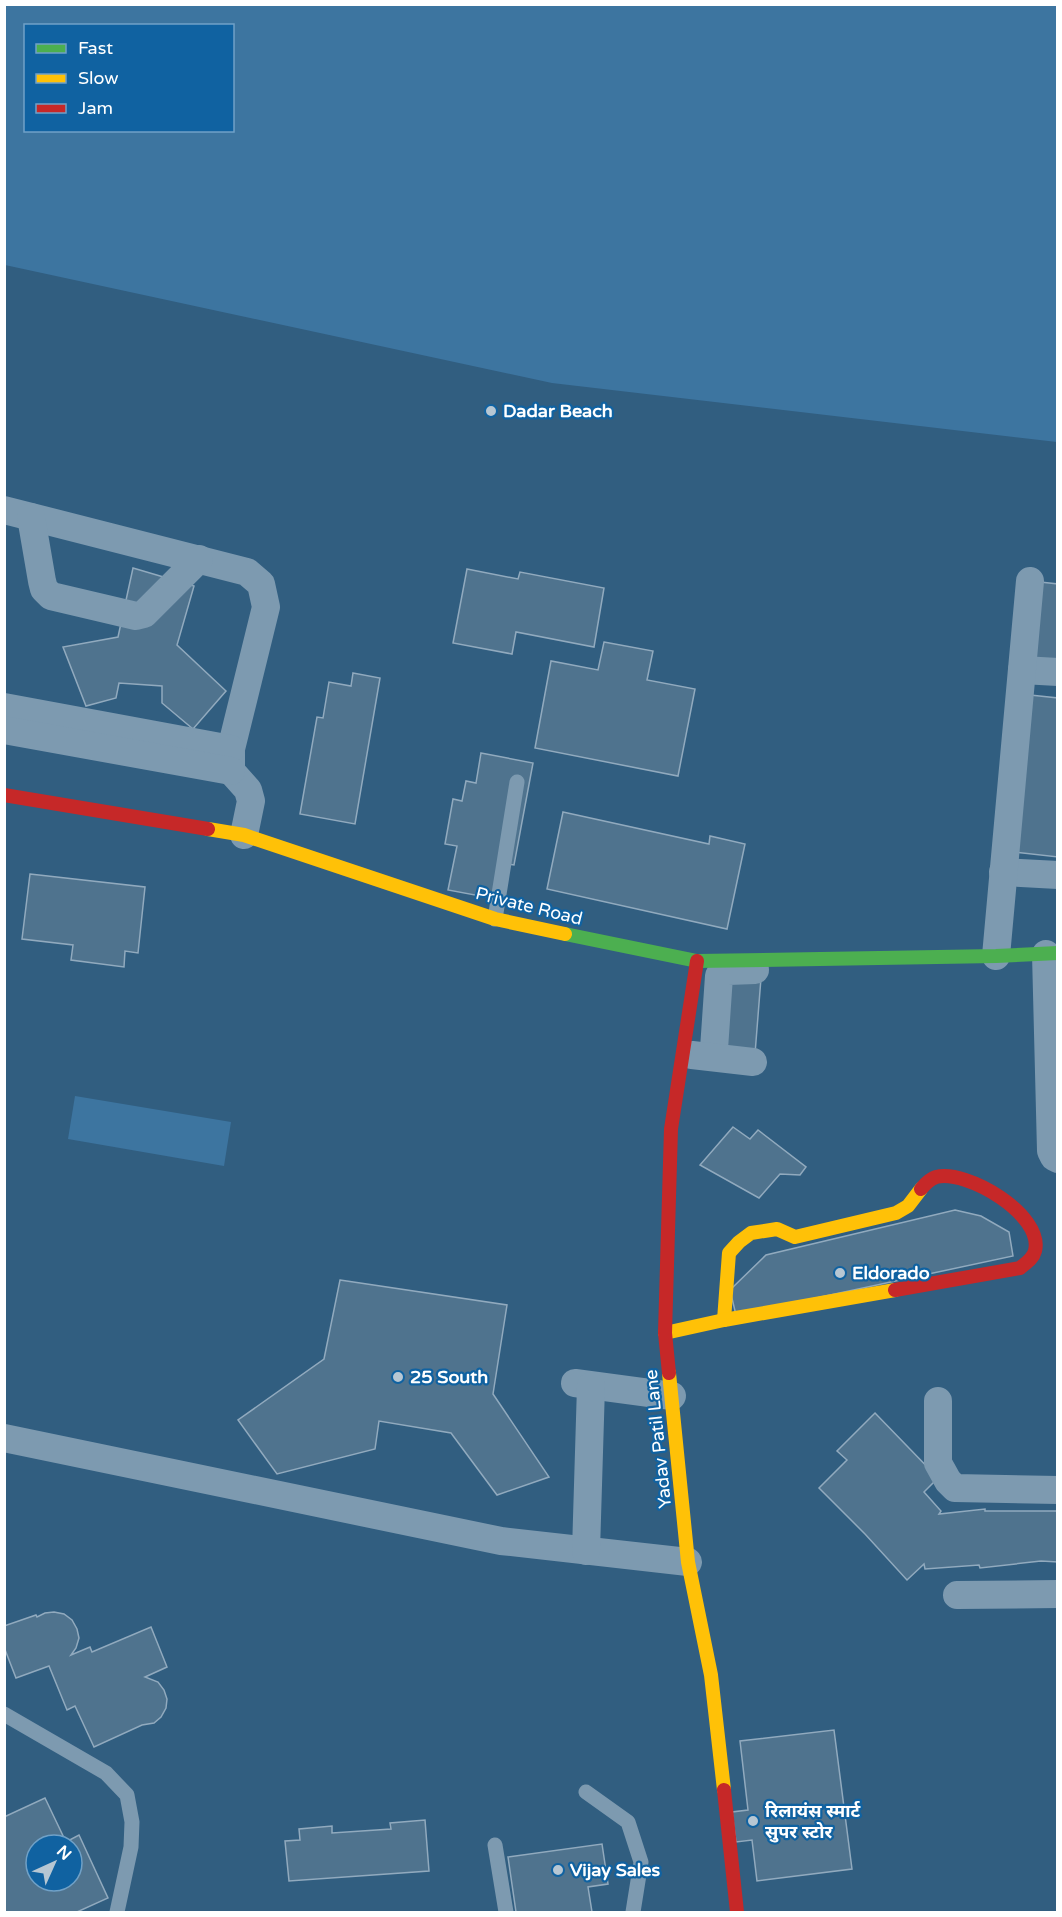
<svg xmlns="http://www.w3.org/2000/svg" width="1062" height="1917" font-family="'Varela Round','Noto Sans Devanagari',sans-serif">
  <rect width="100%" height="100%" fill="#315e80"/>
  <!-- water -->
  <g fill="#3d75a0" fill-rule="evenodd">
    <path d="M 5,4 L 1057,5 L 1057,442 L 552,383 L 5,265 ZM 26,26 L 232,26 L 232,130 L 26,130 Z"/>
    <path d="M 75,1096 L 231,1122 L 224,1166 L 68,1139 Z"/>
  </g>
  <!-- building -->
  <g fill="#4f738e" stroke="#91aabe" stroke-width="1.5" fill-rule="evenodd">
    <path d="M 133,568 L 194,586 L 177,645 L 226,691 L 193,729 L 162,703 L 162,686 L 119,683 L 116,698 L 86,706 L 63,647 L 118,637 Z"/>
    <path d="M 467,569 L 518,579 L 520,572 L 604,588 L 594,647 L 516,632 L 512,654 L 453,643 Z"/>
    <path d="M 1040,582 L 1058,584 L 1058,661 L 1032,658 Z"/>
    <path d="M 604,642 L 653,651 L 647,680 L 695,689 L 678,776 L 535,748 L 551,661 L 598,670 Z"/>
    <path d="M 353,673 L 380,678 L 355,824 L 300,814 L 317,717 L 323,718 L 329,682 L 351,686 Z"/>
    <path d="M 1030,695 L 1058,698 L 1058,857 L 1014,852 Z"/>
    <path d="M 481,753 L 533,763 L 514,865 L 503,863 L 496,899 L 448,890 L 457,846 L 445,844 L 453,799 L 462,801 L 466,781 L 476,783 Z"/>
    <path d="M 563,812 L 709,844 L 710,836 L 745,844 L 727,929 L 547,889 Z"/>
    <path d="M 30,874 L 145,887 L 138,953 L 125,951 L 124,967 L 71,960 L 73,945 L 22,939 Z"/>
    <path d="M 761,978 L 755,1054 L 717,1050 L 723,981 Z"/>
    <path d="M 733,1127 L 750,1139 L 758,1130 L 806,1167 L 800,1175 L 780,1174 L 759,1198 L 700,1165 Z"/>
    <path d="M 955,1210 L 981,1216 L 1009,1232 L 1013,1256 L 736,1315 L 730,1290 L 766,1255 Z"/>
    <path d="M 340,1280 L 507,1305 L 493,1394 L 549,1477 L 497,1495 L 451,1433 L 379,1421 L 375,1449 L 277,1474 L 238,1420 L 324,1359 Z"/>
    <path d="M 875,1413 L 938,1478 L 924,1492 L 941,1511 L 939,1514 L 985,1509 L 985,1511 L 1058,1511 L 1058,1562 L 1041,1561 L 980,1568 L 979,1565 L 925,1569 L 924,1564 L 907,1580 L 865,1534 L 819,1488 L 847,1460 L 837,1451 Z"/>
    <path d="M 54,1612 L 64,1614 L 72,1620 L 77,1629 L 79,1638 L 76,1648 L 71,1655 L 90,1647 L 92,1652 L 151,1627 L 167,1667 L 145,1677 L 158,1682 L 164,1690 L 167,1699 L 166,1708 L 161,1717 L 154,1723 L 142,1725 L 94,1747 L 75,1706 L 67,1710 L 49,1666 L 16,1678 L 4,1647 L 4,1626 L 36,1615 L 37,1617 L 45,1613 Z"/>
    <path d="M 834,1730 L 852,1869 L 757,1881 L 752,1840 L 736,1842 L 732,1812 L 748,1810 L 740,1741 Z"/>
    <path d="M 45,1798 L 66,1842 L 79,1835 L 108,1898 L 77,1912 L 4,1912 L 4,1817 ZM 36,1845 L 72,1845 L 72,1881 L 36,1881 Z"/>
    <path d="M 425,1820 L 429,1871 L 289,1881 L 285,1841 L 300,1840 L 299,1829 L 332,1826 L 332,1833 L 391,1829 L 390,1823 Z"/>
    <path d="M 602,1844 L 608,1884 L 588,1887 L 592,1912 L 516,1912 L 508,1857 Z"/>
  </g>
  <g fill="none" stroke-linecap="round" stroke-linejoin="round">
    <!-- lane -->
    <g stroke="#7d9ab0" stroke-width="15">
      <path d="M 495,919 L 517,782"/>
      <path d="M 4,1714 L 106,1773 L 127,1795 L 132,1822 L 131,1847 L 117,1912"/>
      <path d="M 586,1792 L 628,1822 L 641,1862 L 633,1912"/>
      <path d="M 495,1845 L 506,1912"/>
    </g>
    <!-- street -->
    <g stroke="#7d9ab0" stroke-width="28">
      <path d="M 4,510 L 247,572 L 261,584 L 266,607 L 231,749 L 231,771 L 248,790 L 251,801 L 244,835"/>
      <path d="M 31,517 L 42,581 L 44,589 L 51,596 L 136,616 L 144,614 L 199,559"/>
      <path d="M 1022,670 L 1058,672"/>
      <path d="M 4,707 L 231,749"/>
      <path d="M 4,730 L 231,771"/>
      <path d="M 1003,872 L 1058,875"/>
      <path d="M 1046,954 L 1051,1151 L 1054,1157 L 1058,1159"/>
      <path d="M 996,956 L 1030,581"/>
      <path d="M 714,1049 L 719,976 L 728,971 L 755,970"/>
      <path d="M 692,1055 L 753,1062"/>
      <path d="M 575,1383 L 672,1396"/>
      <path d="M 938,1401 L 938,1463 L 948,1481 L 955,1488 L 1058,1490"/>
      <path d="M 4,1438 L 501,1541 L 688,1562"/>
      <path d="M 586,1551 L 591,1386"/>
      <path d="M 957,1595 L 1058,1594"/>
    </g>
    <!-- fast -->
    <path stroke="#4caf50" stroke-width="14" d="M 565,934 L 697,961 L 996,956 L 1058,953"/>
    <!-- slow -->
    <g stroke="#ffc107" stroke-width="14">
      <path d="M 208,829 L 244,835 L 495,919 L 565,934"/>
      <path d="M 724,1320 L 729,1253 L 739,1242 L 751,1233 L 777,1229 L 795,1237 L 896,1213 L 908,1206 L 921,1189"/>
      <path d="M 665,1333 L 724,1320 L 895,1290"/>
      <path d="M 669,1373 L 688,1562 L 711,1675 L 724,1790"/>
    </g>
    <!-- jam -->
    <g stroke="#c62828" stroke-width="14">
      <path d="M 4,795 L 208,829"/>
      <path d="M 895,1290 L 1020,1268 C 1026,1263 1033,1259 1035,1251 C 1044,1215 967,1169 936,1177 C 930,1179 925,1184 921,1189"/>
      <path d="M 669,1373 L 665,1333 L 671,1129 L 697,961"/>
      <path d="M 724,1790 L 737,1912"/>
    </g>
  </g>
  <!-- markers -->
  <g fill="#b7c7d3" stroke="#1062a1" stroke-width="2">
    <circle cx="491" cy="411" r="6"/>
    <circle cx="840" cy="1273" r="6"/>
    <circle cx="398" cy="1377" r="6"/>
    <circle cx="753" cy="1821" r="6"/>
    <circle cx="558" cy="1870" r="6"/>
  </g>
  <g text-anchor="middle" stroke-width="4.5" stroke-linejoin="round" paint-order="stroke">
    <!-- poi labels -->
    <g font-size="18" font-weight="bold" fill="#fff" stroke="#1062a1" text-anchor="start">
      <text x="503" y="417">Dadar Beach</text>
      <text x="852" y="1279">Eldorado</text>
      <text x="410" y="1383">25 South</text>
      <text x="765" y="1817">रिलायंस स्मार्ट<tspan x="765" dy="21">सुपर स्टोर</tspan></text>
      <text x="570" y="1876">Vijay Sales</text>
    </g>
    <!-- street labels -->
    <g font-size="18" fill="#fff" stroke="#1062a1">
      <text transform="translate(529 906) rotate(14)" y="6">Private Road</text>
      <text transform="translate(658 1439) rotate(-96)" y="6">Yadav Patil Lane</text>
    </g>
  </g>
  <!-- border -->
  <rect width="1062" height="1917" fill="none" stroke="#ffffff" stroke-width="12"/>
  <!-- legend -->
  <rect x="24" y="24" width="210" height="108" fill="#1062a1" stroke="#70a1c7" stroke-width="1.5"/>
  <rect x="36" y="44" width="30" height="9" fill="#4caf50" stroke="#70a1c7" stroke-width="1.5"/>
  <text x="78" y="54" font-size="18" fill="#ffffff">Fast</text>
  <rect x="36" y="74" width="30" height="9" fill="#ffc107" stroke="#70a1c7" stroke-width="1.5"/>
  <text x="78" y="84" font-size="18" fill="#ffffff">Slow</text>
  <rect x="36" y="104" width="30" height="9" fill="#c62828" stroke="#70a1c7" stroke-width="1.5"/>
  <text x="78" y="114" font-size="18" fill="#ffffff">Jam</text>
  <!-- north arrow -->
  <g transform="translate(54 1863) rotate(45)"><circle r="28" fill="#1062a1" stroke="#70a1c7" stroke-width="1.5"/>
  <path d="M0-4.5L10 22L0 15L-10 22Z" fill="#b7c7d3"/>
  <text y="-9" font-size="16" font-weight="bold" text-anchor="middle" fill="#ffffff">N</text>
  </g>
</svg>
